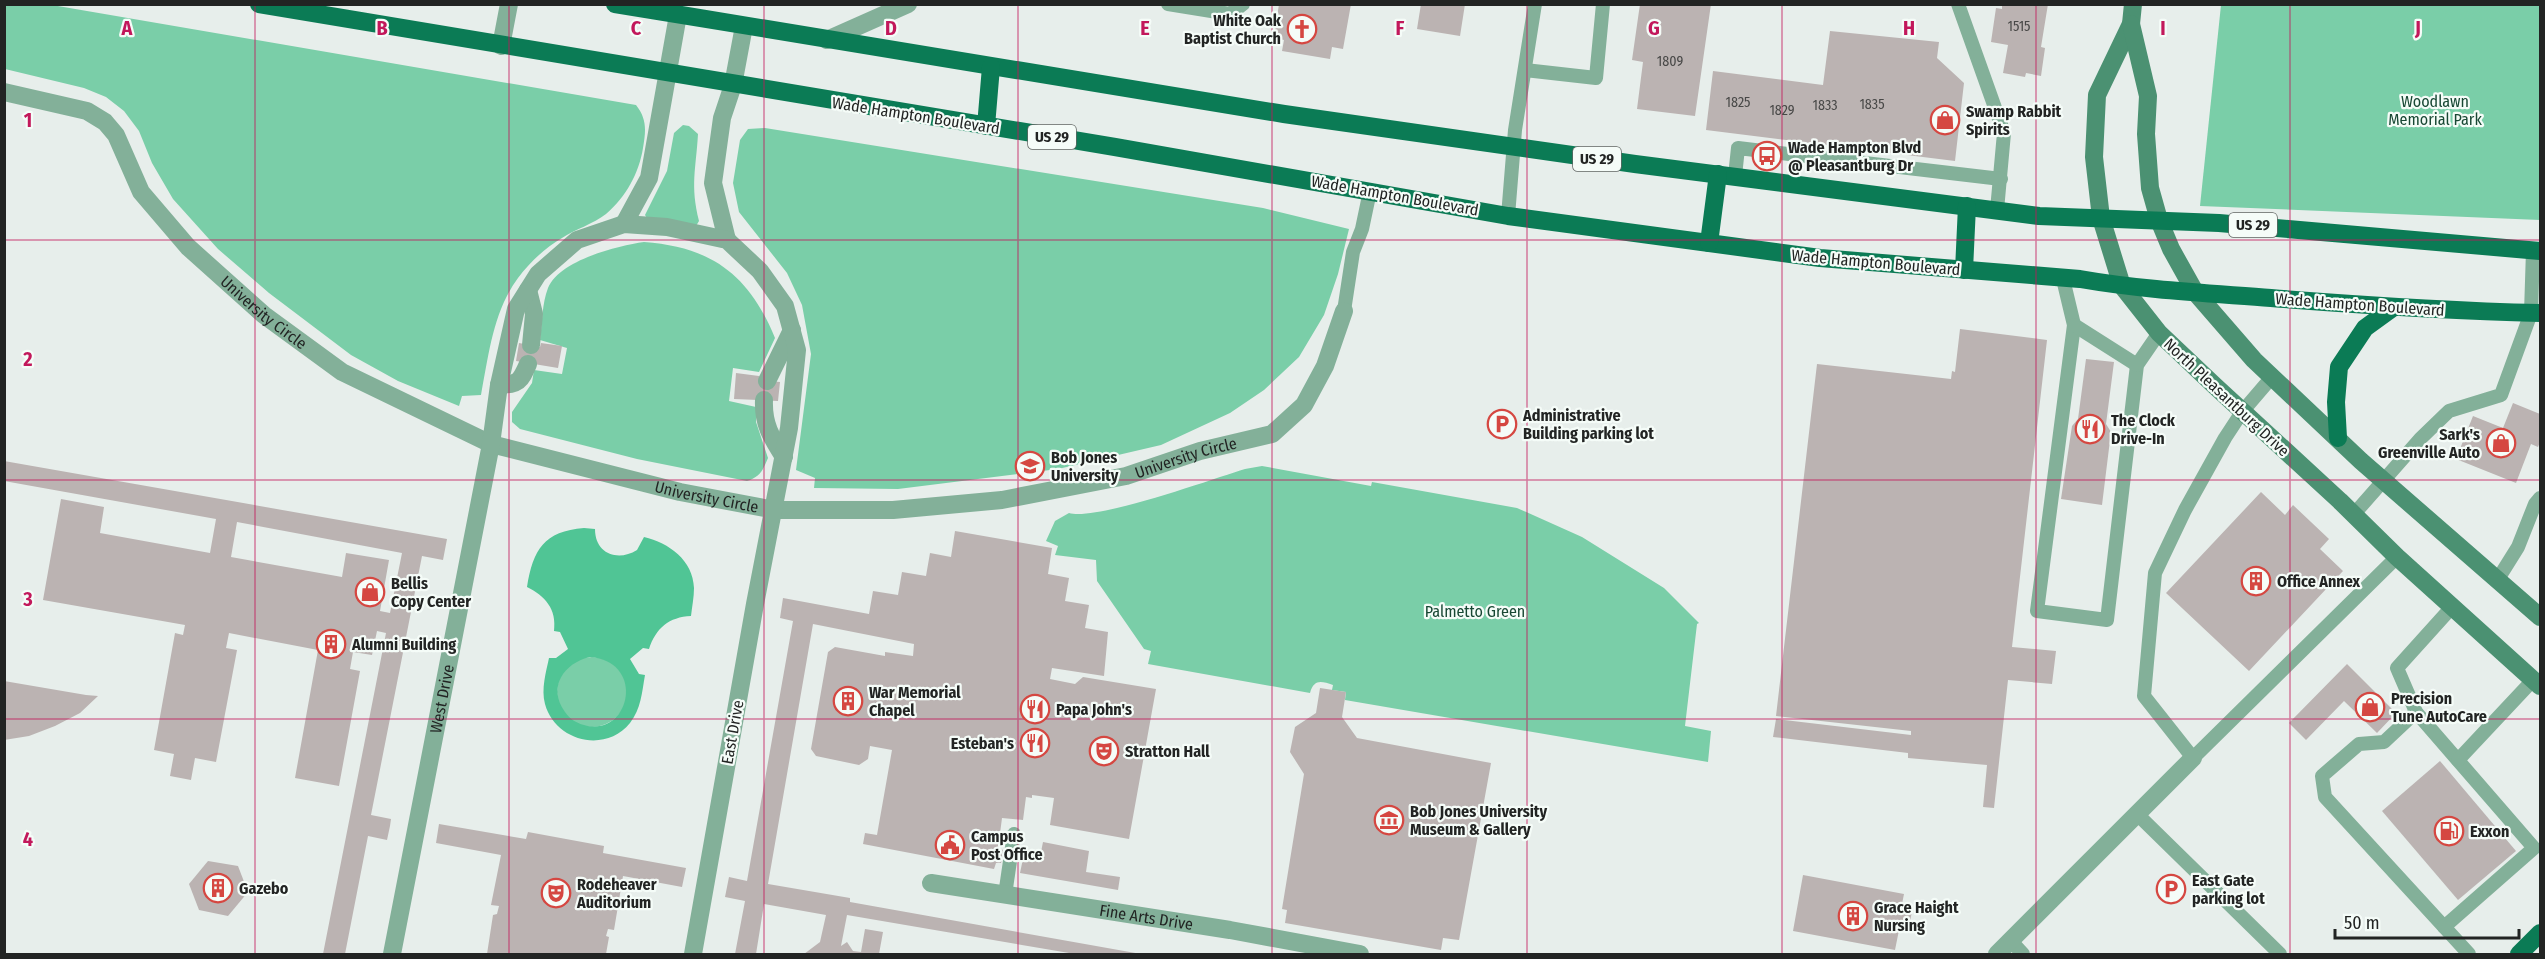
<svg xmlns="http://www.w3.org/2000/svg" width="2545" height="959" font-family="'Fira Sans Condensed',sans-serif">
  <rect width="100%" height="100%" fill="#e7eeeb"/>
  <!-- green -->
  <g fill="#7acea8">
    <path d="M 5,4 L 52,5 L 636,105 C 647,119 646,130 643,148 C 639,173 626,197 606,214 C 593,224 576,229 562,238 C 545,248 530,262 518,278 C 493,312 489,354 481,395 L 462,396 L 459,406 L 398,381 L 351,355 L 269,293 L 218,249 L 173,199 L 152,163 L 139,131 L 124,111 L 106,97 L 84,88 L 5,69 Z"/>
    <path d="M 2221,5 L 2540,5 L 2540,220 L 2200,206 Z"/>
    <path d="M 683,125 L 689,126 L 698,134 C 696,169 690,185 699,221 L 696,226 L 647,218 L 645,215 L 667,171 L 674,133 Z"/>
    <path d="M 765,128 L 1263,208 L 1349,229 L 1338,274 L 1324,315 L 1299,357 L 1264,390 L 1230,413 L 1161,445 L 1058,469 L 898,489 L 814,488 L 815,478 L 796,470 L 811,354 L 802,305 L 787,273 L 739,212 L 733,183 L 740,140 L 748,129 Z"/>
    <path d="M 644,242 C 712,247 749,275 775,338 L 759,372 L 733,368 L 729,401 L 756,407 L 756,422 L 768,458 C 763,470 760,477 747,481 L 637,459 L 520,429 L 512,422 L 512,412 L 532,383 L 534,370 L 562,374 L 567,348 L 540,340 C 542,324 542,303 548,288 C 560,260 617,246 644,242 Z"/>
    <path d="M 1262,466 L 1371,486 L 1372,482 L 1517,508 L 1582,537 L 1664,588 L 1699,623 L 1697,624 L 1685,726 L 1711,731 L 1708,762 L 1345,700 L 1346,692 L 1332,690 L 1333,685 C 1321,681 1314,679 1310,693 L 1148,664 L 1151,651 L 1144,649 L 1097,581 L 1096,560 L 1055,555 L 1058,546 L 1046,541 L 1055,521 L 1069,513 C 1097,521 1212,479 1245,469 Z"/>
    <circle cx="592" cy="692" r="35"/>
  </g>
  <!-- water -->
  <path fill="#50c595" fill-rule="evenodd" d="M 584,528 L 595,529 C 595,554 618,562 637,550 L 644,537 C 669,543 693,560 694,588 C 694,597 692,607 691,616 C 669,617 656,628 649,649 L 643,648 L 630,659 L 639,674 L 645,675 C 642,692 641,709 630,723 C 605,754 555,741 545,704 C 541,689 546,672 549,658 L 556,658 L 568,649 L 560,632 L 554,631 C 557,609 545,596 527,587 C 533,550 544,531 584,528 ZM 590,657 C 647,662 630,738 584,725 C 576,723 570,719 565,712 C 547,687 564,663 590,657 Z"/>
  <!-- building -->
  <g fill="#bbb3b2" fill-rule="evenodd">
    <path d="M 1279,4 L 1351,4 L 1343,49 L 1332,47 L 1330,59 L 1282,51 L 1284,40 L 1274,38 Z"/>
    <path d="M 1421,4 L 1465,4 L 1460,36 L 1417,29 Z"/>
    <path d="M 1640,4 L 1711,4 L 1695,116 L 1637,109 L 1643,62 L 1632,60 Z"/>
    <path d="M 2002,4 L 2048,4 L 2041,47 L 2045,48 L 2041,76 L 2026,73 L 2025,77 L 2003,73 L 2008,45 L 1991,42 L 1996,8 L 2002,9 Z"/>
    <path d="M 1830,31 L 1939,42 L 1937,58 L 1964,83 L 1955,161 L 1706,130 L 1713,71 L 1823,85 Z"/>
    <path d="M 1960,329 L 2047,340 L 2012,647 L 2056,651 L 2052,684 L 2008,680 L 1994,808 L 1983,807 L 1987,765 L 1908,758 L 1908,753 L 1773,737 L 1776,719 L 1911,735 L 1911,731 L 1776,716 L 1817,364 L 1951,379 L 1952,371 L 1955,372 Z"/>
    <path d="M 519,343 L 540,347 L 541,343 L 562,346 L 558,368 L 516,361 Z"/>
    <path d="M 2086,359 L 2114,362 L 2106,424 L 2111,432 L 2102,505 L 2061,499 L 2072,426 L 2078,419 Z"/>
    <path d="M 736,373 L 759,376 L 759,380 L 780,382 L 778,401 L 734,399 Z"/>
    <path d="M 2513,403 L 2540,414 L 2540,442 L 2538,447 L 2531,444 L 2516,483 L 2456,459 L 2473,416 L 2503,428 Z"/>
    <path d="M 4,461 L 447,539 L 443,560 L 422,556 L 371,815 L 391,819 L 390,826 L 387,840 L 368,836 L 345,954 L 323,954 L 386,633 L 377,631 L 372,655 L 353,652 L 350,669 L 360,671 L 339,786 L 295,778 L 318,650 L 229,633 L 226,648 L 237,650 L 216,762 L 195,758 L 191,780 L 170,776 L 174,754 L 154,750 L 175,633 L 183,635 L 185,625 L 43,600 L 61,499 L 104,507 L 100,533 L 210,553 L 216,519 L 4,481 ZM 237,522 L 402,553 L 390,613 L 380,611 L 389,560 L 346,553 L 342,577 L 231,557 Z"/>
    <path d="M 2261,492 L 2285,515 L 2293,505 L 2329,539 L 2320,549 L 2343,571 L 2249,671 L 2166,593 Z"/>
    <path d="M 955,531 L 1052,548 L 1048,574 L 1069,578 L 1065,601 L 1089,605 L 1085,628 L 1108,632 L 1104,676 L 1052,668 L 1050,679 L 1075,684 L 1083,677 L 1156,689 L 1129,839 L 1050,825 L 1054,798 L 1032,795 L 1032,798 L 1026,797 L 1023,820 L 1002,818 L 998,849 L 1004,850 L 1001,863 L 996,863 L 994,869 L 863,844 L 865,833 L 877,835 L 892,750 L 870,746 L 868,759 L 859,765 L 816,756 L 811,749 L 828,652 L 835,647 L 885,656 L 885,652 L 913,656 L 914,644 L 813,624 L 768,884 L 850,898 L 850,902 L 1141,954 L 1075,954 L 847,915 L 841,946 L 847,942 L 853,951 L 861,952 L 865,929 L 883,932 L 879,954 L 804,954 L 820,942 L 826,915 L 764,904 L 756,954 L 735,954 L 745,901 L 725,897 L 729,877 L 747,881 L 793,621 L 780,618 L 783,598 L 869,614 L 873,591 L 898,595 L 902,572 L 926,576 L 930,553 L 951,557 Z"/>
    <path d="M 2347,664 L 2396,713 L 2377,733 L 2344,701 L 2306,740 L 2289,723 Z"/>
    <path d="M 4,681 L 86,695 L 98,696 L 80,713 L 55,726 L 29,736 L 4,740 Z"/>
    <path d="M 1320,688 L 1346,692 L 1342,717 L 1357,738 L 1491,763 L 1459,940 L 1443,938 L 1441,950 L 1285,923 L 1287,910 L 1282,909 L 1304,774 L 1290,752 L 1295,727 L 1316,713 Z"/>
    <path d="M 2440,761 L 2516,851 L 2458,900 L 2382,811 Z"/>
    <path d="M 439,824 L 526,839 L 528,832 L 604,846 L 603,853 L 686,868 L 682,887 L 623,876 L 614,930 L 608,929 L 606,936 L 609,937 L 606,954 L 487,954 L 493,915 L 497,914 L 499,906 L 491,905 L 501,855 L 436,843 Z"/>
    <path d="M 1043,842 L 1089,851 L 1086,872 L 1120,877 L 1118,890 L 1020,873 L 1025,849 L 1041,852 Z"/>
    <path d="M 208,861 L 238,866 L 248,892 L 228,916 L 199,910 L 189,884 Z"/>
    <path d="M 1803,875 L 1904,894 L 1902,904 L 1913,906 L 1909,927 L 1900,925 L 1895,950 L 1793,931 Z"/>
  </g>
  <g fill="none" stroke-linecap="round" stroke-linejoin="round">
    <!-- service -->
    <g stroke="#83b099" stroke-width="14">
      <path d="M 1168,4 L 1230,14 L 1243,4"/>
      <path d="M 1958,4 L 2004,133 L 1997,210"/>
      <path d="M 1525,70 L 1596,78 L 1603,4"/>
      <path d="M 1735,176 L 1738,148 L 2001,179"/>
      <path d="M 1508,216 L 1515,130 L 1535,4"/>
      <path d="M 2063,279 L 2074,325 L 2037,611 L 2107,620 L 2137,365 L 2159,333"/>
      <path d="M 1344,311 L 1353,252 L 1362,229 L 1370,191"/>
      <path d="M 2074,325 L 2137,365"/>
      <path d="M 2272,377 L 2242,412 L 2225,438 L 2185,510 L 2155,573 L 2144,696 L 2193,758 L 2397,557"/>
      <path d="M 2354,514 L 2420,439 L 2449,411 L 2501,395 L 2531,313 L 2533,250"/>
      <path d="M 2498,579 L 2518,547 L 2535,504 L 2540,498"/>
      <path d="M 2452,607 L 2397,668 L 2416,712 L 2384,742 L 2359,744 L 2322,776 L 2325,797 L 2469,954"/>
      <path d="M 2416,712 L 2534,848 L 2444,927"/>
      <path d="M 2458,760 L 2534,679"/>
      <path d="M 2137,814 L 2280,954"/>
      <path d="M 1005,895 L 1014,834"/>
      <path d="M 2011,941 L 2023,954"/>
    </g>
    <!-- minor -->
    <g stroke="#83b099" stroke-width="18">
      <path d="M 827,40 L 908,4"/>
      <path d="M 501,46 L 509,4"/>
      <path id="s1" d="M 4,92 L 87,111 L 105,122 L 116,135 L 141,192 L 188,247 L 264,315 L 342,372 L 491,444 L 680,492 L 775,510 L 893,510 L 1002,500 L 1126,476 L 1200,451 L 1272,434 L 1304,405 L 1325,366 L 1344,311"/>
      <path d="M 624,224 L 649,178 L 678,15"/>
      <path d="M 727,240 L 713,183 L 722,118 L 733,85 L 744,26"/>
      <path d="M 528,290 L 534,314 L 531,345"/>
      <path d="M 767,381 L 792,330"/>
      <path d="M 499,385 C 519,384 520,382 528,364"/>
      <path d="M 764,400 C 763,424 771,437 784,457"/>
      <path id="s2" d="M 931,883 L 1230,930 L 1360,954"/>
      <path id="s3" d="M 392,954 L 491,444 L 499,385 L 516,309 L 538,274 L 577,240 L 624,224 L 667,227 L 727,240 L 760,271 L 785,306 L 797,350 L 789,428 L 755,604 L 693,954"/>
      <path d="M 1997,954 L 2193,758"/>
    </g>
    <!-- secondary -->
    <g stroke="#4b9172" stroke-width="18">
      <path d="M 2133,4 L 2131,24 L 2097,95 L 2094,157 L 2101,218 L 2122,286 L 2159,333 L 2215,386 L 2340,501 L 2397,557 L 2540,686"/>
      <path d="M 2131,24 L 2148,96 L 2146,134 L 2150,188 L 2159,220 L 2171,249 L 2195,292 L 2254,360 L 2361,461 L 2540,617"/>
    </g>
    <!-- primary -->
    <g stroke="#0b7b55" stroke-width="18">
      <path d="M 259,4 L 1115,147 L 1508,216 L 1820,258 L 2080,279 C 2143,290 2207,293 2271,298 C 2361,305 2450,311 2540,313"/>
      <path d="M 615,4 L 1284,114 L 1635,164 L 2039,216 L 2219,223 L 2540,251"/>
      <path d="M 986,126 L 991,67"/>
      <path d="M 1709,243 L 1718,174"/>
      <path d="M 1964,270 L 1967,206"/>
      <path d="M 2338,438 L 2336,402 L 2339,367 L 2365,328 L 2394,307"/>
      <path d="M 2519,954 L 2540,933"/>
    </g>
  </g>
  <!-- grid -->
  <path fill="none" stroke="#c2185b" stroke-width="1.5" stroke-opacity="0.55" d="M 255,4 L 255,954M 509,4 L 509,954M 764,4 L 764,954M 1018,4 L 1018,954M 1272,4 L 1272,954M 1527,4 L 1527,954M 1782,4 L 1782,954M 2036,4 L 2036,954M 2290,4 L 2290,954M 4,240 L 2540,240M 4,480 L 2540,480M 4,719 L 2540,719"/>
  <!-- icons -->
  <defs>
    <g id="church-ring" transform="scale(1.5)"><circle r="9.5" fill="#f5fcf8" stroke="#d54741" stroke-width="1.5"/><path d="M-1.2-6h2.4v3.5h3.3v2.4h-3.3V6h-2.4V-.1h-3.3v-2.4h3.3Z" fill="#d54741"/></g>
    <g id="shop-ring" transform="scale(1.5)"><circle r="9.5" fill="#f5fcf8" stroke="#d54741" stroke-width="1.5"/><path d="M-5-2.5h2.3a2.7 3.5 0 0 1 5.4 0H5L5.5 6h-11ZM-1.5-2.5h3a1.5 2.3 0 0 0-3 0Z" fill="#d54741"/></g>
    <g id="bus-ring" transform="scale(1.5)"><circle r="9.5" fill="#f5fcf8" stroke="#d54741" stroke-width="1.5"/><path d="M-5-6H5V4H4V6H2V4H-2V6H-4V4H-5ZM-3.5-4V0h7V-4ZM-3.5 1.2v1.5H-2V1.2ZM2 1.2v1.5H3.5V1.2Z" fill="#d54741"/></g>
    <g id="parking-ring" transform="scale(1.5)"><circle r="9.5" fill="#f5fcf8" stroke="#d54741" stroke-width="1.5"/><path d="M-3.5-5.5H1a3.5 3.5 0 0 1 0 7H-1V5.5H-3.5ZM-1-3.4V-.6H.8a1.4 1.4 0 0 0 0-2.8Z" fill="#d54741"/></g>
    <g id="restaurant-ring" transform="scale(1.5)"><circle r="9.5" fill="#f5fcf8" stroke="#d54741" stroke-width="1.5"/><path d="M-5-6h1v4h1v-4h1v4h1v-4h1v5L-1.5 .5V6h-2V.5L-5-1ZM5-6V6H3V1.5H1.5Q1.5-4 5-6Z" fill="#d54741"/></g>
    <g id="university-ring" transform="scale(1.5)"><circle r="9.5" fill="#f5fcf8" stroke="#d54741" stroke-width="1.5"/><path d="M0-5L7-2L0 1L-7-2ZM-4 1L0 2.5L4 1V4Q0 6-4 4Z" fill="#d54741"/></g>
    <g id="building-ring" transform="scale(1.5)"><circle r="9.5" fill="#f5fcf8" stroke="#d54741" stroke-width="1.5"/><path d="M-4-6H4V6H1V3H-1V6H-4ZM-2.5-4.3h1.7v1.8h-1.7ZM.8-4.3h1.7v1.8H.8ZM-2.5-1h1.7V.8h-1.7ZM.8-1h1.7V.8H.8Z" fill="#d54741"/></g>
    <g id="theatre-ring" transform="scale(1.5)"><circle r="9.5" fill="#f5fcf8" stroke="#d54741" stroke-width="1.5"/><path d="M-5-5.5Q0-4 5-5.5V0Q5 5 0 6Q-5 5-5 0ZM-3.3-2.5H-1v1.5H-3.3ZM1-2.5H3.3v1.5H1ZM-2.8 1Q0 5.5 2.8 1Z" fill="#d54741"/></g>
    <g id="museum-ring" transform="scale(1.5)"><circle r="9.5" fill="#f5fcf8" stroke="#d54741" stroke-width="1.5"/><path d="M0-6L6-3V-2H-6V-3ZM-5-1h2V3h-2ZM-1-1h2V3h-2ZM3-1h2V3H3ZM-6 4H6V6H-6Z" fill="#d54741"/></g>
    <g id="fuel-ring" transform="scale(1.5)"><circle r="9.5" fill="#f5fcf8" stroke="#d54741" stroke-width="1.5"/><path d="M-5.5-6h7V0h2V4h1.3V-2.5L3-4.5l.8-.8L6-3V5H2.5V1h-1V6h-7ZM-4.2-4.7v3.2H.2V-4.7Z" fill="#d54741"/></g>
    <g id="civic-ring" transform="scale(1.5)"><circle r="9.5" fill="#f5fcf8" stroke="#d54741" stroke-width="1.5"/><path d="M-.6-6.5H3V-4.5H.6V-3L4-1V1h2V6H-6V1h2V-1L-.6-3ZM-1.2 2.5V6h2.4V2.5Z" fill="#d54741"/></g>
  </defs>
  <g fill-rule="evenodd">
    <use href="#church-ring" x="1302" y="29"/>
    <use href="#shop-ring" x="1945" y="120"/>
    <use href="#bus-ring" x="1767" y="156"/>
    <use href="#parking-ring" x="1502" y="424"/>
    <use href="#restaurant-ring" x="2090" y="429"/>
    <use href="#shop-ring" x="2501" y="443"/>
    <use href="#university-ring" x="1030" y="466"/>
    <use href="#building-ring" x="2256" y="581"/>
    <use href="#shop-ring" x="370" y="592"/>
    <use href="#building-ring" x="331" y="644"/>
    <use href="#building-ring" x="848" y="701"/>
    <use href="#shop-ring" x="2370" y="707"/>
    <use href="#restaurant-ring" x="1035" y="709"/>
    <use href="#restaurant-ring" x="1035" y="743"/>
    <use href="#theatre-ring" x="1104" y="751"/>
    <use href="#museum-ring" x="1389" y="820"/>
    <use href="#fuel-ring" x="2449" y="831"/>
    <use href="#civic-ring" x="950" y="845"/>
    <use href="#building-ring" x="218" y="888"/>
    <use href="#parking-ring" x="2171" y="889"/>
    <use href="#theatre-ring" x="556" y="893"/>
    <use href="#building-ring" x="1853" y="916"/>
  </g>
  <g text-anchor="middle" stroke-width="4.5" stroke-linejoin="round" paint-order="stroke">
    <!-- number labels -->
    <g font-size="14" fill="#484847">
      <text x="2019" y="31">1515</text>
      <text x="1670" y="66">1809</text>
      <text x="1738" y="107">1825</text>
      <text x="1872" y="109">1835</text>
      <text x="1825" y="110">1833</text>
      <text x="1782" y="115">1829</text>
    </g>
    <!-- shield labels -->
    <g fill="#f5fcf8" stroke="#616563" stroke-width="1.5">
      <rect x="1028" y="125" width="48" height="24" rx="4.5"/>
      <rect x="1573" y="147" width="48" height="24" rx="4.5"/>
      <rect x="2229" y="213" width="48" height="24" rx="4.5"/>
    </g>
    <g font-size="15" font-weight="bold" fill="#222423">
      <text x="1052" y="142">US 29</text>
      <text x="1597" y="164">US 29</text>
      <text x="2253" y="230">US 29</text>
    </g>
    <!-- poi labels -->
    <g font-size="16" font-weight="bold" fill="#222423" stroke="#f5fcf8" text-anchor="start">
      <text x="1281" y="26" text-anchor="end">White Oak<tspan x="1281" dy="18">Baptist Church</tspan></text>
      <text x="1966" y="117">Swamp Rabbit<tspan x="1966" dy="18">Spirits</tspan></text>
      <text x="1788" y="153">Wade Hampton Blvd<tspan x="1788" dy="18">@ Pleasantburg Dr</tspan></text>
      <text x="1523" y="421">Administrative<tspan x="1523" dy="18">Building parking lot</tspan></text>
      <text x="2111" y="426">The Clock<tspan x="2111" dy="18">Drive-In</tspan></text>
      <text x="2480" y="440" text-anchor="end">Sark's<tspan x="2480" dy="18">Greenville Auto</tspan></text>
      <text x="1051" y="463">Bob Jones<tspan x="1051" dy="18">University</tspan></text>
      <text x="2277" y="587">Office Annex</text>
      <text x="391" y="589">Bellis<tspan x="391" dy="18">Copy Center</tspan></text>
      <text x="352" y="650">Alumni Building</text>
      <text x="869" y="698">War Memorial<tspan x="869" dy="18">Chapel</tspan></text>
      <text x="2391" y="704">Precision<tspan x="2391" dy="18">Tune AutoCare</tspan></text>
      <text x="1056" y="715">Papa John's</text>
      <text x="1014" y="749" text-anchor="end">Esteban's</text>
      <text x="1125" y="757">Stratton Hall</text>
      <text x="1410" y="817">Bob Jones University<tspan x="1410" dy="18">Museum &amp; Gallery</tspan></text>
      <text x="2470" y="837">Exxon</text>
      <text x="971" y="842">Campus<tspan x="971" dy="18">Post Office</tspan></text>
      <text x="2192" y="886">East Gate<tspan x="2192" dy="18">parking lot</tspan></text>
      <text x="577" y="890">Rodeheaver<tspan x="577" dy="18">Auditorium</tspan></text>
      <text x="239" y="894">Gazebo</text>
      <text x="1874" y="913">Grace Haight<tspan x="1874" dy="18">Nursing</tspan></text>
    </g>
    <!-- park labels -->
    <g font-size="16" fill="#184834" stroke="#f5fcf8">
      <text x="2435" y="107">Woodlawn<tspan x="2435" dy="18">Memorial Park</tspan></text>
      <text x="1475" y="617">Palmetto Green</text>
    </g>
    <!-- street labels -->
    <g font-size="16" fill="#222423" stroke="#f5fcf8">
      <text transform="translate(916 115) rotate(9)" y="6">Wade Hampton Boulevard</text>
      <text transform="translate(1395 195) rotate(10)" y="6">Wade Hampton Boulevard</text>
      <text transform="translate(1876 262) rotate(5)" y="6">Wade Hampton Boulevard</text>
      <text transform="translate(2360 304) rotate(4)" y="6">Wade Hampton Boulevard</text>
      <text dy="6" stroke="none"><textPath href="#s1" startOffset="358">University Circle</textPath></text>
      <text transform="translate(2227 397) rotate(43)" y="6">North Pleasantburg Drive</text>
      <text dy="6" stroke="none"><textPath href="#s1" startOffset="1330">University Circle</textPath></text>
      <text dy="6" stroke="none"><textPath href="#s1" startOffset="844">University Circle</textPath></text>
      <text dy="6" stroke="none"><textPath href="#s3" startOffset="260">West Drive</textPath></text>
      <text transform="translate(732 732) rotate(-80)" y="6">East Drive</text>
      <text dy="6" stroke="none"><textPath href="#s2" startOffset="218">Fine Arts Drive</textPath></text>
    </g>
  </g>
  <g font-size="20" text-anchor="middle" font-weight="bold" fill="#c2185b" stroke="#f5fcf8" stroke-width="4.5" stroke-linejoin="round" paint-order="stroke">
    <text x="127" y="35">A</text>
    <text x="382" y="35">B</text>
    <text x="636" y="35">C</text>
    <text x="891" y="35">D</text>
    <text x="1145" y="35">E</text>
    <text x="1400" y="35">F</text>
    <text x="1654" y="35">G</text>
    <text x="1909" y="35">H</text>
    <text x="2163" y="35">I</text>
    <text x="2418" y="35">J</text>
    <text x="28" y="127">1</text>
    <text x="28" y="366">2</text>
    <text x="28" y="606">3</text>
    <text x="28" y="846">4</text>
  </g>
  <!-- border -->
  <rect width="2545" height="959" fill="none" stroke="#222423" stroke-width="12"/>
  <!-- scale -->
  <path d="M2335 929v9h184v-9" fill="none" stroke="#222423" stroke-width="3"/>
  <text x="2344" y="929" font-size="18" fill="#222423" stroke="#f5fcf8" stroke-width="4.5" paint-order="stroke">50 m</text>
</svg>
